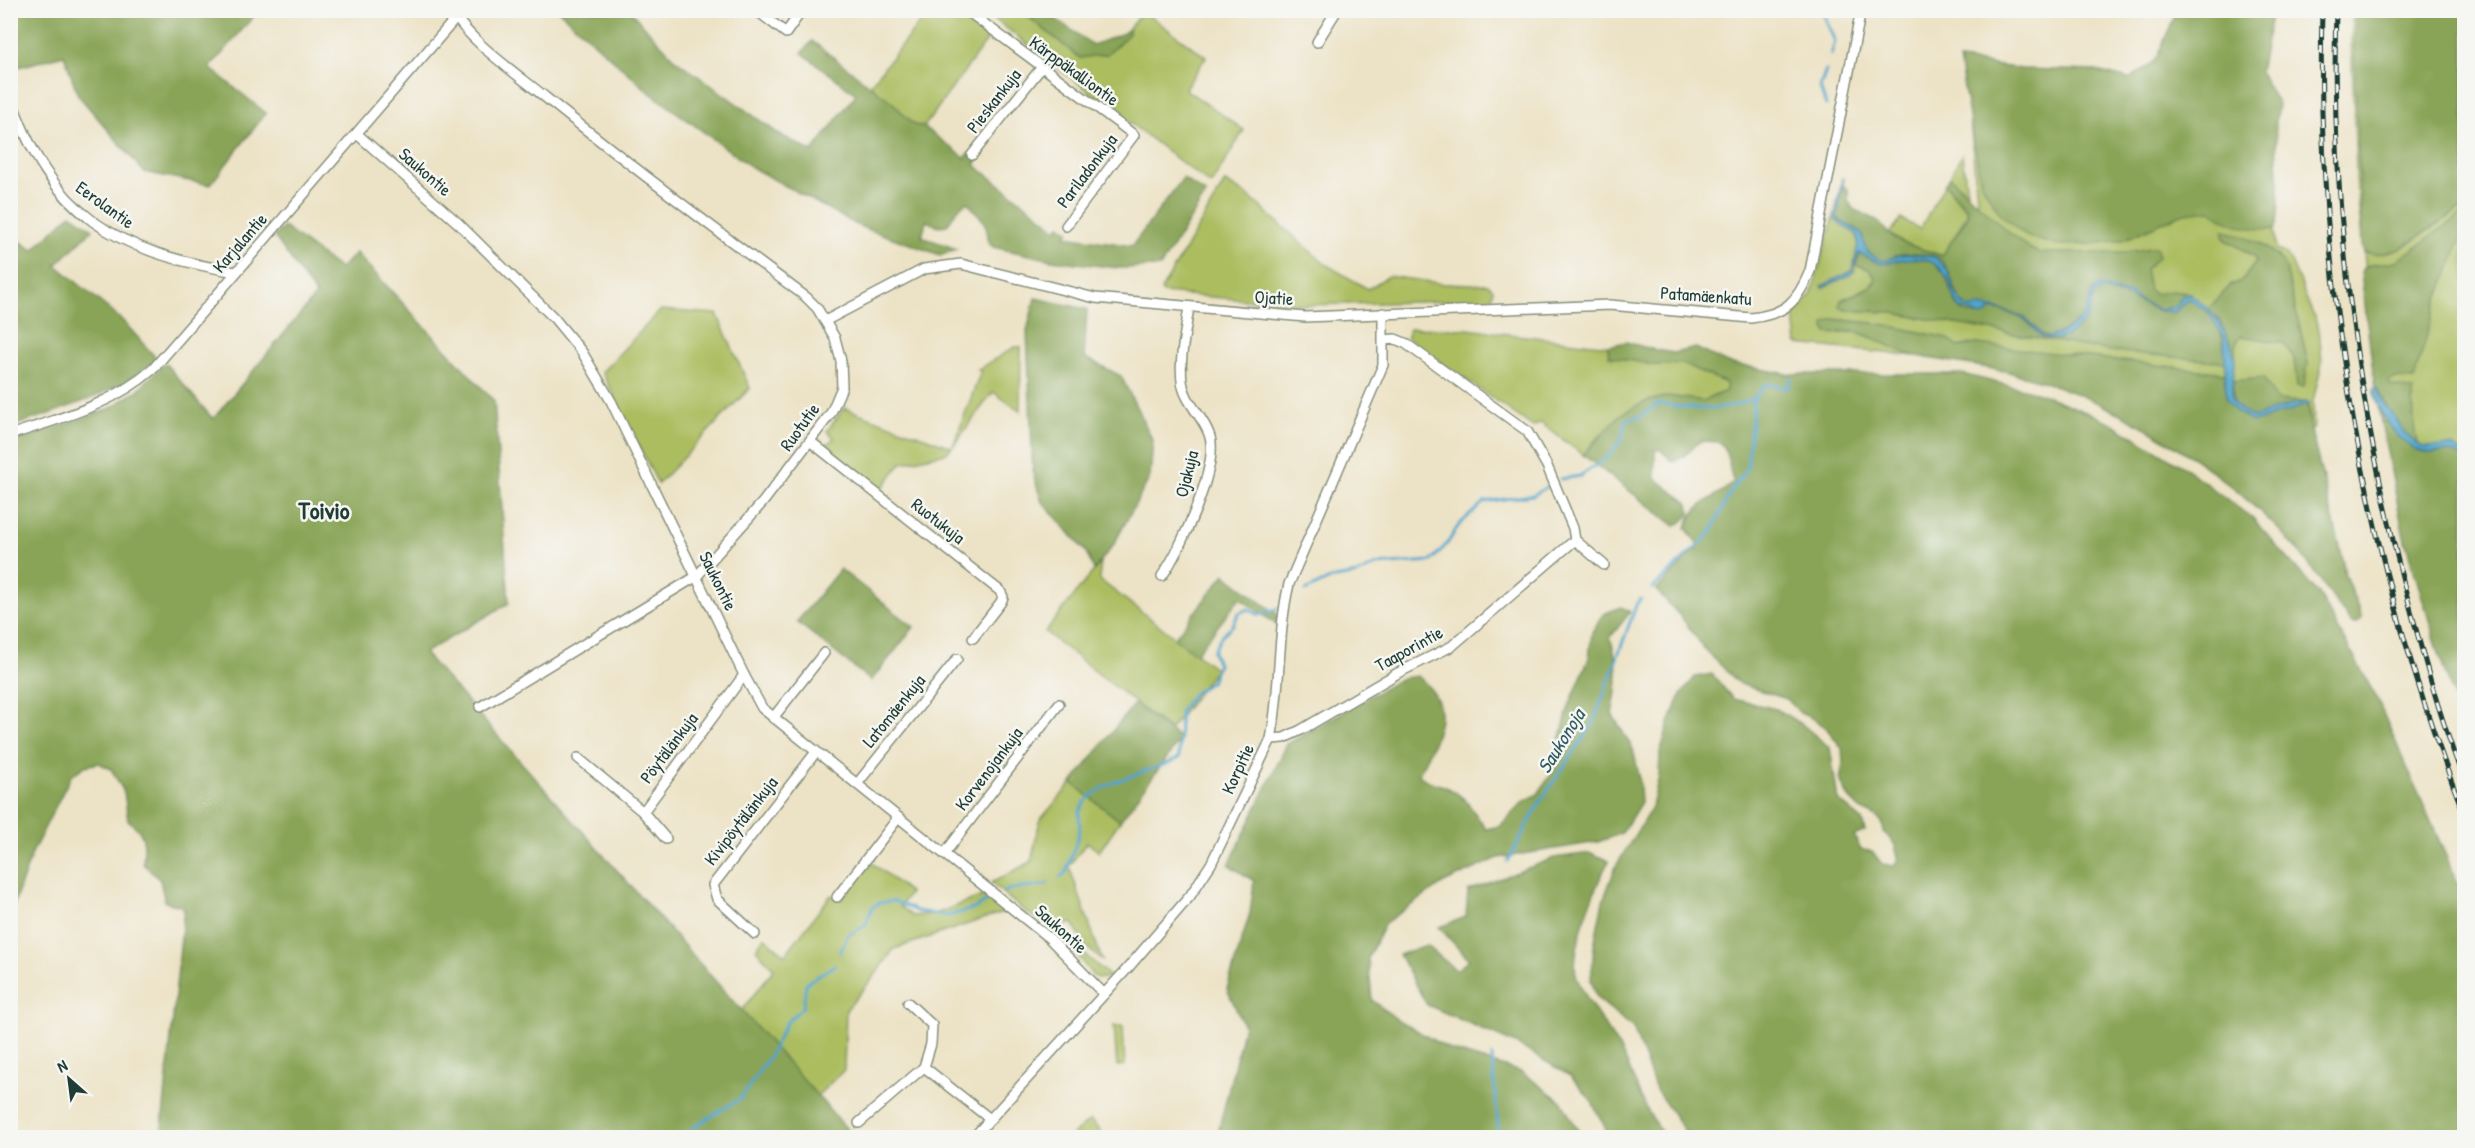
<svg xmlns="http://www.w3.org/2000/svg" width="2475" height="1148" font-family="'Patrick Hand',sans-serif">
  <rect width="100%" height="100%" fill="#f6f6f2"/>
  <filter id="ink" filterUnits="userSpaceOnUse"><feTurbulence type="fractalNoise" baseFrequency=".0167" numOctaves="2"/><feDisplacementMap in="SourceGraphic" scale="12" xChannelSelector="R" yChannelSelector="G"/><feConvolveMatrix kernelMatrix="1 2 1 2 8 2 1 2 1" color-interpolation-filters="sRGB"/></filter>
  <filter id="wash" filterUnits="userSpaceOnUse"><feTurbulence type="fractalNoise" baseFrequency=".008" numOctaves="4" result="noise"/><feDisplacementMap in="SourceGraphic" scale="24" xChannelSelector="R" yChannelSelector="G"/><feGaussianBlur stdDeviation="1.35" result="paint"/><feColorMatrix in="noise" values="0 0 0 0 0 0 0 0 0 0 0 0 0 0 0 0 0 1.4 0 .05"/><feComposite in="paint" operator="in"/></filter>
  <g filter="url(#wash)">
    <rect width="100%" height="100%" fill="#ece2c5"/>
    <!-- green -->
    <g fill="#acbd61" stroke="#667d4a" stroke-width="1.5" fill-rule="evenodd">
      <path d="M 929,11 L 962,11 L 990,36 L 924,127 L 914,125 L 870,85 Z"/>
      <path d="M 984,11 L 1021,11 L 1080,58 L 1129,34 L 1128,29 L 1143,11 L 1206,57 L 1185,89 L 1244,130 L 1211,185 Z"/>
      <path d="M 2353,11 L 2392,11 L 2464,48 L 2464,728 L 2428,604 L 2384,424 L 2357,194 L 2351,41 Z"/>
      <path d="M 2256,58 L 2276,249 L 2286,254 L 2292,264 L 2319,329 L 2322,363 L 2313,401 L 2314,428 L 2311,431 L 2308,403 L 2304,402 L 2252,467 L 1970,344 L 1958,347 L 1947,338 L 1881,324 L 1833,319 L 1831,334 L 1858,332 L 1915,356 L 1797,344 L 1794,316 L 1811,295 L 1834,216 L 1837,222 L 1857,234 L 1858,243 L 1853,270 L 1822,287 L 1855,271 L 1856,265 L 1870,269 L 1876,279 L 1869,287 L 1841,300 L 1841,307 L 1845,310 L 1888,312 L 2021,335 L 1978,211 L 1965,61 L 2162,90 ZM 2277,255 L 2286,269 L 2308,363 Z"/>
      <path d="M 1962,154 L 1967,192 L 1950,177 Z"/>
      <path d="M 1225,182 L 1247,195 L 1325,264 L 1368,289 L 1388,276 L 1445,284 L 1488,284 L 1493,289 L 1492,300 L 1307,305 L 1163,293 L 1161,290 Z"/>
      <path d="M 1945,184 L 1968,212 L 1944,255 L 1940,255 L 1903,243 L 1889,234 L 1901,219 L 1920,229 Z"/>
      <path d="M 661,310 L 717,314 L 750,388 L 658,484 L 602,372 Z"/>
      <path d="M 1413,328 L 1467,329 L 1608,346 L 1609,356 L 1653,365 L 1683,364 L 1727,383 L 1726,391 L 1703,401 L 1668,396 L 1599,436 L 1583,455 L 1541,423 L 1533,427 L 1414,343 L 1407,338 L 1409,329 Z"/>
      <path d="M 1015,347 L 1021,347 L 1020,411 L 993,392 L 953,446 L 981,371 L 977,370 Z"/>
      <path d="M 844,408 L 952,447 L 946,453 L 901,463 L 881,490 L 826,446 L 834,438 L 827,431 Z"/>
      <path d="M 1100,563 L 1100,580 L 1216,669 L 1170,730 L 1045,632 Z"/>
      <path d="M 1072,783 L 1120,821 L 1099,852 L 1087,842 L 1069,866 L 1102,960 L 1084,945 L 1073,923 C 1040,933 1015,902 991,883 L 1031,862 L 1040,820 Z"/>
      <path d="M 871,862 L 910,893 L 900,906 L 912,916 L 938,913 L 984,895 L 1007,911 L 894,949 L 873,978 L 846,1010 L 844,1070 L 817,1096 L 741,1011 L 774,969 L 756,949 L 764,937 L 785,955 L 831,895 L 841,900 Z"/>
      <path d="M 1083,953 L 1110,976 C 1093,985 1088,968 1079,957 Z"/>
      <path d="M 1114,1026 L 1123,1026 L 1125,1065 L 1117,1066 Z"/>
      <path d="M 1090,1120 L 1106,1137 L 1070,1137 Z"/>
    </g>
    <!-- forest -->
    <g fill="#89a457" stroke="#547046" stroke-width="1.5">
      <path d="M 11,10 L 258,11 L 210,68 L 266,113 L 210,185 L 144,172 L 78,95 L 64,55 L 11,69 Z"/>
      <path d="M 559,11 L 630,11 L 676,60 L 779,134 L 812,152 L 856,94 L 802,53 L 812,41 L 893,103 L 914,125 L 924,127 L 965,158 L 969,153 L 978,160 L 975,165 L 1057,229 L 1060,225 L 1069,231 L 1066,236 L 1132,246 L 1183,178 L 1206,194 L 1160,267 L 1118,268 L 1052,260 L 993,247 L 988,242 C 989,223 980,216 967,202 L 957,210 L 947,225 L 938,226 L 926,221 L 922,237 L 957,249 L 940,255 L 859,226 L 753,168 L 649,92 Z"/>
      <path d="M 1021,11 L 1044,11 L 1093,45 L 1124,33 L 1128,29 L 1129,34 L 1107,54 L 1080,58 Z"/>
      <path d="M 2177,11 L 2272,11 L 2260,72 L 2278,105 C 2270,145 2286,189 2275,229 C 2250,230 2230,226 2211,210 L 2184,213 L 2123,240 L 2091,244 L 2056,245 L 2028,237 L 2001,215 L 1981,183 L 1959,60 L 2022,69 L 2097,71 L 2129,79 L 2155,61 Z"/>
      <path d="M 2356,11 L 2464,11 L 2464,207 L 2398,250 L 2377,254 L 2366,253 L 2362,248 L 2354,48 Z"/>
      <path d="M 1950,177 L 2008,232 L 2027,247 L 2040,253 L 2122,253 L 2156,247 L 2159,256 L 2145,269 L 2149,290 L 2155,294 L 2171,291 L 2189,293 L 2181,298 L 2176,306 L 2160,310 L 2138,300 L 2130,293 L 2123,293 L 2099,286 C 2089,292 2090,301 2086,311 C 2082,322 2060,335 2048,337 C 2038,334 2035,324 2026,319 C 2014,312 1983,304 1971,309 C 1948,298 1956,259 1930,255 C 1920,254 1906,253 1897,255 C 1890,257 1887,262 1879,261 L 1863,247 C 1861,218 1851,234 1837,217 L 1843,185 L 1848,189 L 1848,200 L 1853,209 L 1877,220 L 1889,234 L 1903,243 L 1942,256 L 1968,216 L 1967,208 L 1945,184 Z"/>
      <path d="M 2464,213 L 2464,235 L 2457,249 L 2436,304 L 2414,379 L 2394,378 L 2389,382 L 2390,385 L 2413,390 L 2414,425 L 2417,444 C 2400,429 2388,411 2379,391 L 2375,389 L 2361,272 L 2366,266 L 2396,261 Z"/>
      <path d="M 71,214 L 93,229 L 56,265 L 123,321 L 157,359 C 115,395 62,409 11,427 L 11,235 L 33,250 Z"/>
      <path d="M 284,227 L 340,269 L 356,253 L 494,401 L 509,603 L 424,653 L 854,1137 L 161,1137 L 184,907 L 165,902 L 160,880 L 143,864 C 145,842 146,834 128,820 L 124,792 L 111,769 L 99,763 L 85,766 L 71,776 L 33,851 L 11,912 L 11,443 L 109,409 L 137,391 L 165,363 L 213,419 L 316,295 L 274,236 Z"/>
      <path d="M 2223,230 C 2248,238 2274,245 2286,269 L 2308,363 L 2304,387 L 2297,386 L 2294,359 L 2284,343 L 2241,336 L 2237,341 L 2235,355 L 2220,321 L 2208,309 L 2231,285 L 2242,281 L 2256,262 L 2254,256 L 2226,240 Z"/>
      <path d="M 1860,253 L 1879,264 L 1906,257 L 1932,261 C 1952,274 1946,291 1958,306 C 1965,315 1983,319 1990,310 C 2000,310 2018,315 2026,321 C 2035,327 2040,340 2052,339 C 2056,338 2062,335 2065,334 C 2086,327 2087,313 2094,295 L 2101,290 L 2129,297 L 2159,311 L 2175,312 L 2188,299 C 2215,310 2226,334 2225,362 L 2110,351 L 1888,312 L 1845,310 L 1840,306 L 1841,300 L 1869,288 L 1875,282 C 1875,270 1866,268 1856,265 Z"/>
      <path d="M 1035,298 L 1087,309 L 1084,357 L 1121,376 L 1153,441 L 1150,477 L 1114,544 L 1094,570 L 1086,552 L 1041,500 L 1033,473 L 1027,331 Z"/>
      <path d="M 1833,319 L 1881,324 L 1947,338 L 1958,347 L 1977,344 L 2225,373 L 2226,399 L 2244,418 L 2263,419 L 2307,405 L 2311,431 L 2341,551 L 2345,575 L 2362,618 L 2355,624 L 2351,623 C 2328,593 2309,560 2282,533 C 2215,464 2117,401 2024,376 C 1989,366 1953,363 1917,356 C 1897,353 1873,334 1854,332 C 1845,330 1836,335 1827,333 L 1824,324 Z"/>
      <path d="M 1626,342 L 1655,350 L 1674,353 L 1696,348 L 1727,363 L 1788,374 L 1962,374 L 2039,393 L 2110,422 L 2187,469 L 2253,519 L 2319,594 L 2376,697 L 2464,897 L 2464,1137 L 1689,1137 L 1656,1090 L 1633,1028 L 1597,998 L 1591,980 L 1594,945 L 1603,901 L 1616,866 L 1652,807 L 1659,776 L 1660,753 L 1669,723 L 1681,695 L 1695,677 L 1712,674 L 1733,699 L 1776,709 L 1803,725 L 1830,748 L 1838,800 L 1862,820 L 1865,831 L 1854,836 L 1861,850 L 1872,851 L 1882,864 L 1895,866 L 1898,858 L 1895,845 L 1884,832 L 1882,822 L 1875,816 L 1860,809 L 1849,798 L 1840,780 L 1843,763 L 1842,748 L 1827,729 L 1816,720 L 1800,713 L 1787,699 L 1740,684 L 1706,651 L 1682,618 L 1656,590 L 1699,546 L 1686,528 C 1691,504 1719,497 1734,482 C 1727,468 1731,453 1720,442 L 1700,441 L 1683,457 L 1673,462 L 1661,450 L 1655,450 L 1655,477 C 1665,488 1678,494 1689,504 L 1690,514 L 1681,523 L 1675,526 L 1583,455 L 1620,415 L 1644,402 L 1668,396 L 1703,401 L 1726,391 L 1726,383 L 1683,364 L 1653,365 L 1609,356 L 1608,346 Z"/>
      <path d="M 2263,378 L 2277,400 L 2306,402 L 2289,405 L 2256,417 C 2233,414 2232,400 2233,381 Z"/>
      <path d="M 2378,407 L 2391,429 L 2414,448 L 2426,452 L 2451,451 L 2464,457 L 2464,726 L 2443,666 L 2405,541 Z"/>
      <path d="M 840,569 L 914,627 L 871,681 L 797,622 Z"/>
      <path d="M 1225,574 L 1278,615 L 1277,625 L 1240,598 L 1196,654 L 1174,638 Z"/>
      <path d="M 1621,607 L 1630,612 L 1610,638 C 1620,664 1618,687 1612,714 L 1633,749 L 1639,775 L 1641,802 L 1622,833 L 1598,842 L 1498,858 L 1444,883 L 1385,923 L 1368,958 L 1372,1000 L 1398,1020 L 1450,1050 L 1521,1072 L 1561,1101 L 1582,1137 L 1217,1137 L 1244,1026 L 1227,989 L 1250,913 L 1254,881 L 1229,865 L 1287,744 L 1402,678 L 1418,676 C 1423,681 1430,687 1434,694 C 1451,720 1428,750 1419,775 C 1428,783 1435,782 1446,787 C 1469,798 1472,811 1486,829 L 1500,826 L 1523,802 L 1538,794 L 1556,767 L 1560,740 L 1569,706 L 1589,658 L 1592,632 L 1603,614 Z"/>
      <path d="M 1134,704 L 1181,739 L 1120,821 L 1072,783 Z"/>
      <path d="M 1591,853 L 1609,861 C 1596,881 1568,957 1577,978 C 1589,1008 1612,1032 1626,1061 C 1640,1092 1643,1110 1666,1137 L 1610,1137 L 1591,1100 L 1570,1076 L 1518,1045 L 1427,1005 L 1399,955 L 1426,945 L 1456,970 L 1469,960 L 1439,927 L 1466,917 L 1468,891 L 1554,858 Z"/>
    </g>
    <!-- water -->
    <g fill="#51a4cc" stroke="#387080" stroke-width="1.5">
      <path d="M 1842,178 L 1844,179 L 1837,217 L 1839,221 L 1861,232 C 1868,250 1860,250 1882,261 L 1905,254 L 1935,257 L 1948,270 L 1955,292 L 1964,305 L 1971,309 L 1979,306 L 1994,308 L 2026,319 L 2042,335 L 2048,337 C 2059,336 2078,324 2084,315 C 2091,305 2087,292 2099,286 L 2123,293 L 2130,293 L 2139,300 L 2160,310 L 2176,306 L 2183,295 L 2191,294 C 2208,308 2214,313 2225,333 C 2227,338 2232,343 2233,349 C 2242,378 2214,402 2254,417 L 2289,405 L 2307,402 L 2308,405 L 2253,422 L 2237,413 L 2226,399 L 2224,337 L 2208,312 L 2188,299 L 2175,312 L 2159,311 L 2129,297 L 2101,290 L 2094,295 C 2091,302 2090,311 2087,317 C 2080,330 2058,345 2043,337 C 2036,334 2032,326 2026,321 C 2018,315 2000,310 1990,310 L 1987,315 L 1981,316 L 1960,308 C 1954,300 1953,291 1949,282 C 1934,250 1909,258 1881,264 L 1859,253 L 1852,274 L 1823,288 L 1822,286 L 1853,270 L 1858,243 L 1857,234 L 1842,226 L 1834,218 Z"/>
      <path d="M 2377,388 L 2385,407 L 2391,412 L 2408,436 L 2417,444 L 2424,447 L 2452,446 L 2464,453 L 2464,457 C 2447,448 2440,455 2423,452 C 2400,448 2376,409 2373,390 Z"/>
    </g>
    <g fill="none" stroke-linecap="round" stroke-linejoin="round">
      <!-- stream -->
      <g stroke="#51a4cc" stroke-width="3">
        <path d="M 1822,10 L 1835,42 L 1831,55"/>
        <path d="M 1826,70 L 1820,88 L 1826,105"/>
        <path d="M 1561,479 L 1580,476 L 1608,457 L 1621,441 L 1627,419 L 1639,417 L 1658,404 C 1695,408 1718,415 1754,398"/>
        <path d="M 1653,588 L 1710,534 L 1730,493 L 1747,468 L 1754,398 L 1766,384 L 1788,388 L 1791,378"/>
        <path d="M 1305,591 L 1330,579 L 1358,574 L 1376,565 L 1431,561 L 1447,544 L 1459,525 L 1484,502 L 1533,495 L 1547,487"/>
        <path d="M 1508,861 L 1541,800 L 1593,724 L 1637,603 L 1641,599"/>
        <path d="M 1060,877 L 1066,873 C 1070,858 1079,840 1080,825 C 1080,820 1078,816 1080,811 C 1092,780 1152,773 1179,758 L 1180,711 L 1194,693 L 1211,682 L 1218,665 L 1213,651 L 1222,635 L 1232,626 L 1239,613 L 1248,609 L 1259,615 L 1277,609"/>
        <path d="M 1004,892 C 1018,884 1034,891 1048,883"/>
        <path d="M 840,953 L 848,935 L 865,926 L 872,908 L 879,903 L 894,901 L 917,911 L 948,916 L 976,908 L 990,899"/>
        <path d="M 1492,1056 L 1499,1138"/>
        <path d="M 684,1138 L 695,1126 L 741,1098 L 769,1057 L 786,1023 L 803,1007 L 806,983 L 835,965"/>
      </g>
    </g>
  </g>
  <g filter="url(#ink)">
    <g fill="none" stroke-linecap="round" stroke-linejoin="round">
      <!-- minor casing -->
      <g stroke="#86907c" stroke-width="12">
        <g id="minor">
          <path d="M 451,10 C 470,42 517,74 545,97 C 631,166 718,232 806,297 L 817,308 L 835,338 L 841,361 L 842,387 L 831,413 L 763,502 L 697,576 L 480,707"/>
          <path d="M 756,10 L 786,33 L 802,10"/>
          <path d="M 966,10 L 1134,135 L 1066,226"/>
          <path d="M 1317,42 L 1337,10"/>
          <path d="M 10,96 C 52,217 115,251 236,272"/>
          <path d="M 357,134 L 458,223 L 554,318 L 582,352 L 611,401 L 744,675 L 762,708 L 1049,938 L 1104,994"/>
          <path d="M 972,155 L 1041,68"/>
          <path d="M 825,321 L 924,269 L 961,264 L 1095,298 L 1305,317 L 1610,305 L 1751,318 C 1786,314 1797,302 1810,271 L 1861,10"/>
          <path d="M 1384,340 L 1395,339 L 1405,343 L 1527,431 L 1547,466 L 1573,528 L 1575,540 L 1604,565"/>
          <path d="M 10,435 C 61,418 112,405 153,369 L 456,18"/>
          <path d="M 811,442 L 1000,591 L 1003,597 L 1001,602 L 973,638"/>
          <path d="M 1162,576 C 1180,551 1221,463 1209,434 C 1202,415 1184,401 1182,381 C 1179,358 1186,330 1189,307"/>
          <path d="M 773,718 L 824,653"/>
          <path d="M 1271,739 L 1284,738 L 1301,730 L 1398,673 L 1452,646 L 1575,540"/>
          <path d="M 578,758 L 643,812"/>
          <path d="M 857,784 L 957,659"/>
          <path d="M 666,839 L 643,812 L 744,675"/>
          <path d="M 945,853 L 1059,704"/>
          <path d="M 837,897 L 898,818"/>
          <path d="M 755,934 L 717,899 L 713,885 L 816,752"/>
          <path d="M 908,1003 L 932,1025 L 931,1044 L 924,1067"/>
          <path d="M 859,1123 L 924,1067 L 990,1119"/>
          <path d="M 973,1138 L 1127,969 L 1190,896 L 1211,864 L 1271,739 C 1281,688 1277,634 1289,584 L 1383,365 L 1383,313"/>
        </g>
      </g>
      <!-- minor -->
      <use href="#minor" stroke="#fff" stroke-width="9"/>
      <!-- rail casing -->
      <g stroke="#1f3d34" stroke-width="5">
        <g id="rail">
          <path d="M 2322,10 C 2315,283 2365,561 2464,814"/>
          <path d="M 2336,10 C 2330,203 2356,395 2403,581 C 2421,648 2439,716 2464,780"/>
        </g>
      </g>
      <!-- rail -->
      <use href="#rail" stroke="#f6f6f2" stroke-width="3" stroke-dasharray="9" stroke-linecap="butt"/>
    </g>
  </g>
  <g text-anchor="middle" stroke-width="5" stroke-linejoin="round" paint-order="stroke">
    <!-- street labels -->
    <g font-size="18" fill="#1f3d34" stroke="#f6f6f2">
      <text transform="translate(1074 71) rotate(36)" y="6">Kärppäkalliontie</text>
      <text transform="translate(994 101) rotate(-52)" y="6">Pieskankuja</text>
      <text transform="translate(1087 171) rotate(-53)" y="6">Pariladonkuja</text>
      <text transform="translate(425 172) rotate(41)" y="6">Saukontie</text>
      <text transform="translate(105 205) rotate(36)" y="6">Eerolantie</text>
      <text transform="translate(240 243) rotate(-49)" y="6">Karjalantie</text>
      <text transform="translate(1706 296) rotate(4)" y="6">Patamäenkatu</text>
      <text transform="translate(1274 298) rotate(4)" y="6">Ojatie</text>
      <text transform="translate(800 427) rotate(-54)" y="6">Ruotutie</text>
      <text transform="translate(1187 474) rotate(-76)" y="6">Ojakuja</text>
      <text transform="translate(938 521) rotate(38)" y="6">Ruotukuja</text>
      <text transform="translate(718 581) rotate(64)" y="6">Saukontie</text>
      <text transform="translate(1409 649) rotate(-29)" y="6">Taaporintie</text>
      <text transform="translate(894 711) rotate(-51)" y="6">Latomäenkuja</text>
      <text transform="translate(669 748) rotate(-53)" y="6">Pöytälänkuja</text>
      <text transform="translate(989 769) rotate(-53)" y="6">Korvenojankuja</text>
      <text transform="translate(1238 769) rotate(-65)" y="6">Korpitie</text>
      <text transform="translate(741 821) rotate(-52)" y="6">Kivipöytälänkuja</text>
      <text transform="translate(1061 929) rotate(42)" y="6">Saukontie</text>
    </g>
    <!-- water labels -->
    <g font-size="20" font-style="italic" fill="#2e5c62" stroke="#f6f6f2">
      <text transform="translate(1561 741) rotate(-58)" y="7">Saukonoja</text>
    </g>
    <!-- district labels -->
    <g font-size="24" font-weight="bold" fill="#1f3d34" stroke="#f6f6f2">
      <text x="324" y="519">Toivio</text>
    </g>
  </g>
  <!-- margin -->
  <rect width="2475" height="1148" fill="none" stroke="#f6f6f2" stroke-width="36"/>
  <!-- north arrow -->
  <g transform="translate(69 1079) rotate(332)" stroke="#f6f6f2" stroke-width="4.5" paint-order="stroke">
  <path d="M0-4.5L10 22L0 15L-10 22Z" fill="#1f3d34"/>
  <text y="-9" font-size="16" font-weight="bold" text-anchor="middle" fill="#1f3d34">N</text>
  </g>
</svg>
